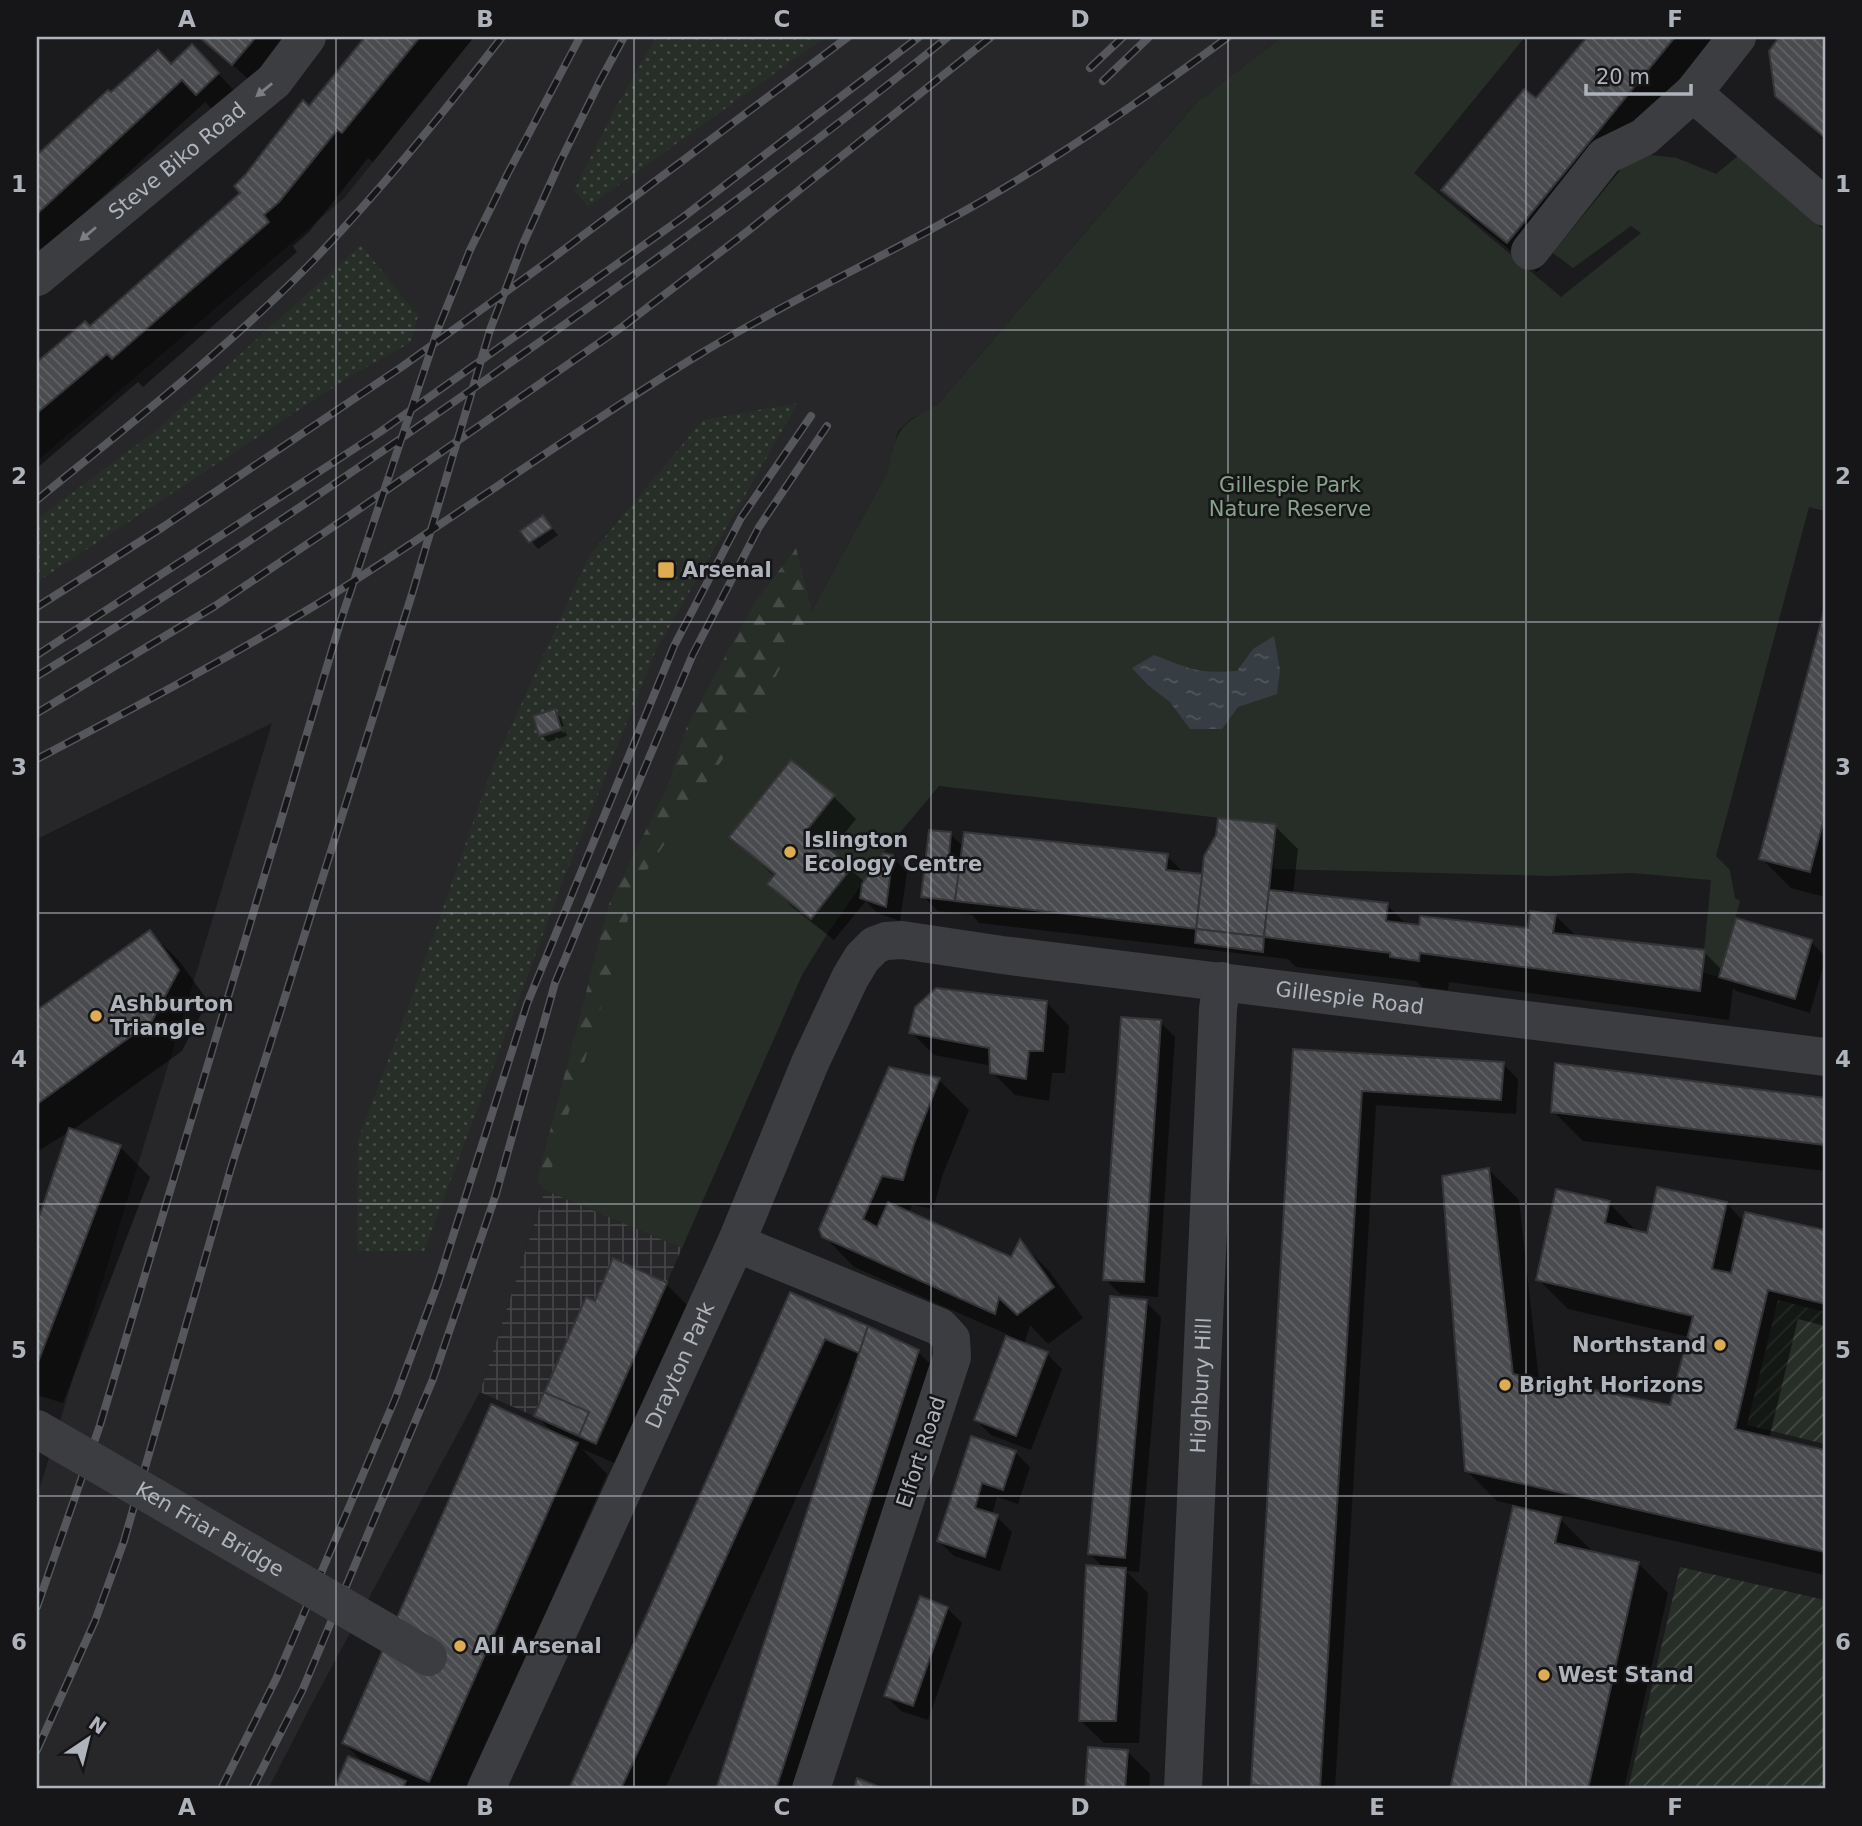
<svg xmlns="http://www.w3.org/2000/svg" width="1862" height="1826" font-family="'DejaVu Sans',sans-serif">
  <defs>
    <pattern id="industrial-grid" width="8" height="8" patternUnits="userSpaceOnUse" patternTransform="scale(1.75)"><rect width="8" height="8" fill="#27272a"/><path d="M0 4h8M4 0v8" fill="none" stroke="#444447"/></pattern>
    <pattern id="grass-dots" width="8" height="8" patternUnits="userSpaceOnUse" patternTransform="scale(1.75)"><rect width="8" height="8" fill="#272e28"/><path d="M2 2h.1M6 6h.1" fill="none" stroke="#444a45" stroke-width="1.8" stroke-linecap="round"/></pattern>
    <pattern id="forest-firs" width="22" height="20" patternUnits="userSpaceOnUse" patternTransform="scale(1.75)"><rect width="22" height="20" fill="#272e28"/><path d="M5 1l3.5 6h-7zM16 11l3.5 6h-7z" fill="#444a45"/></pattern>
    <pattern id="garden-furrows" width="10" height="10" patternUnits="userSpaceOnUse" patternTransform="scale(1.75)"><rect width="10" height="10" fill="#272e28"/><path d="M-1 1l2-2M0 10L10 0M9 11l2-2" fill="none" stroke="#444a45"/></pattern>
    <pattern id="water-ripples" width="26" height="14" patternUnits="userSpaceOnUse" patternTransform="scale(1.75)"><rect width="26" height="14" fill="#363e44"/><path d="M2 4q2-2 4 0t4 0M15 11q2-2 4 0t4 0" fill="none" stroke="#51585d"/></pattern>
    <pattern id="building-back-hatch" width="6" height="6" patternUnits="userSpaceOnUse" patternTransform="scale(1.75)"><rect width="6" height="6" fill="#4a4b4f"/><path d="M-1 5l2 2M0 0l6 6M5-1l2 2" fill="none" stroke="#626366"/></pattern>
  </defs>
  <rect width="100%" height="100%" fill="#1b1b1d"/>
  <!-- built -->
  <path fill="#27272a" d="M 474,37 L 1282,37 L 1197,102 L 939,403 L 911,419 L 898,431 L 887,473 L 761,703 L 545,1190 L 480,1392 L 315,1698 L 268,1789 L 37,1789 L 37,1497 L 272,723 L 37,839 L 37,461 L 344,198 Z"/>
  <!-- industrial -->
  <path fill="url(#industrial-grid)" d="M 545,1190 L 682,1248 L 596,1444 L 480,1392 Z"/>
  <!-- grass -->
  <g fill="url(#grass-dots)">
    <path d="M 656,37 L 825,37 L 588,207 L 574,190 L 616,107 Z"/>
    <path d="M 361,245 L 418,316 L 410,343 L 352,375 L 37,582 L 37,519 L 153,433 Z"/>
    <path d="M 798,403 L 656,650 L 563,881 L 424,1251 L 357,1251 L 358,1140 L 406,1013 L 493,766 L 589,556 L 703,420 Z"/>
  </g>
  <!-- forest -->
  <path fill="url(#forest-firs)" d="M 796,548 L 814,620 L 682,1248 L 545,1190 L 537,1181 L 609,904 L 667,788 L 687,726 L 754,604 Z"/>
  <!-- park -->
  <path fill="#272e28" d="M 1282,37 L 1525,37 L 1414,173 L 1561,297 L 1641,233 L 1631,226 L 1573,268 L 1549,250 L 1623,161 L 1642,154 L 1677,158 L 1716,174 L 1738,156 L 1825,231 L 1825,511 L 1809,507 L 1716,856 L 1730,870 L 1735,898 L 1740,901 L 1719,977 L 1702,972 L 1711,880 L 1632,873 L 1552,876 L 1274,869 L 1275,824 L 939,786 L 883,853 L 826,936 L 802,975 L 682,1248 L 545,1190 L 640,880 L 761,703 L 887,473 C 899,426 897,427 939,403 L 1197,102 Z"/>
  <!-- garden -->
  <g fill="url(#garden-furrows)">
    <path d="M 1778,1300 L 1825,1312 L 1825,1444 L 1747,1425 Z"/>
    <path d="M 1680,1567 L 1825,1600 L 1825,1789 L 1628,1789 Z"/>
  </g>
  <!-- water -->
  <path fill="url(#water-ripples)" d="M 1274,636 L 1280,670 L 1277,694 L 1238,707 L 1222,729 L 1190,729 L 1170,702 L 1148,685 L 1132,668 L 1154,655 C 1191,669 1197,674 1237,671 L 1253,649 Z"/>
  <!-- shadow -->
  <g fill="#0007">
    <path d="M 201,37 L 297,37 L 256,86 Z"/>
    <path d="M 367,37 L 474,37 L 373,162 L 368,158 L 309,232 L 293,246 L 297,252 L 143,387 L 138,382 L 37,468 L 37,364 L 85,324 L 90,328 L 242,193 Z"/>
    <path d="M 1589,37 L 1729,37 L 1537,272 L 1473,220 L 1443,190 L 1537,100 Z"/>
    <path d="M 1782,37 L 1825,37 L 1825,141 L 1776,95 L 1770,51 Z"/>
    <path d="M 171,66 L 214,69 L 240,97 L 219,116 L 205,102 L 37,257 L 37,157 L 108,93 L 111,95 Z"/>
    <path d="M 543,517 L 558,535 L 538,549 L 523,531 Z"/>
    <path d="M 1825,613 L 1825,897 L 1791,888 L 1761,858 Z"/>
    <path d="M 554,711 L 561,718 L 564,726 L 542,733 L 542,737 L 541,735 Z"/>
    <path d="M 565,730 L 567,736 L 548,742 L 543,737 Z"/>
    <path d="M 791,762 L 834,797 L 856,819 L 830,852 L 865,882 L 892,857 L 907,872 L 900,921 L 877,913 L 866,901 L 834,940 L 791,906 L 769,883 L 775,877 L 731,837 Z"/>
    <path d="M 1275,826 L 1298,849 L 1293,894 L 1387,905 L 1407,925 L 1529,930 L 1555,915 L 1578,938 L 1704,952 L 1723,971 L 1811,942 L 1825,956 L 1825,960 L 1810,1013 L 1736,991 L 1733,988 L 1729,1020 L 1449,982 L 1448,990 L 1422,987 L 1416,981 L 1296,967 L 1288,959 L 979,923 L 972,915 L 938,911 L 923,896 L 950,834 L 964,847 L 1167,856 L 1185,874 L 1204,876 Z"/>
    <path d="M 150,932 L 180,962 L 208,1001 L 182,1051 L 71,1131 L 120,1147 L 150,1177 L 63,1403 L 37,1395 L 37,1228 L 70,1131 L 37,1152 L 37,1012 Z"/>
    <path d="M 1047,1003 L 1069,1026 L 1065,1073 L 1052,1073 L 1049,1101 L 1015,1095 L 992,1072 L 992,1066 L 934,1055 L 911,1032 Z"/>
    <path d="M 1160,1022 L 1175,1037 L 1158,1297 L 1120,1294 L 1105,1279 Z"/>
    <path d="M 1295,1051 L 1503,1064 L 1518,1079 L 1516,1114 L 1376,1105 L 1335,1789 L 1258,1789 L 1253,1784 Z"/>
    <path d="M 1557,1065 L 1825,1100 L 1825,1171 L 1583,1141 L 1553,1111 Z"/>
    <path d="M 939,1080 L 969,1110 L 943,1174 L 933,1209 L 912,1205 L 909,1213 L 1012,1259 L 1020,1242 L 1049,1271 L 1083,1318 L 1048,1344 L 1030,1325 L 1024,1345 L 1047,1354 L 1062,1369 L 1031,1450 L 991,1435 L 976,1420 L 1009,1335 L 854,1267 L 824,1236 Z"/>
    <path d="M 1489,1170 L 1519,1200 L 1539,1381 L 1671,1408 L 1689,1337 L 1568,1309 L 1538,1279 L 1609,1203 L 1638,1233 L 1648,1235 L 1727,1204 L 1744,1222 L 1746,1214 L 1825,1232 L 1825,1326 L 1798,1319 L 1769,1439 L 1825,1452 L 1825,1575 L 1497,1501 L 1467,1471 Z"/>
    <path d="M 666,1284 L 689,1307 L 619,1465 L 582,1449 L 607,1474 L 468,1789 L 336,1789 L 349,1758 L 367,1766 L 344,1743 L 554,1434 L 536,1415 L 596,1303 Z"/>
    <path d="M 791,1294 L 918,1352 L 948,1382 L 816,1789 L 718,1789 L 850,1386 L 847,1385 L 665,1789 L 571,1789 Z"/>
    <path d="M 1146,1302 L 1161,1317 L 1139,1572 L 1126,1571 L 1148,1593 L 1139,1743 L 1104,1743 L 1081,1721 L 1104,1568 L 1090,1554 Z"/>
    <path d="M 972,1438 L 1015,1452 L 1030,1467 L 1018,1504 L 997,1497 L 992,1515 L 997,1517 L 1012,1532 L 1000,1571 L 954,1556 L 939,1541 Z"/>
    <path d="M 1514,1508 L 1560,1519 L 1590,1549 L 1589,1552 L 1638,1563 L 1668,1593 L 1624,1789 L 1451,1789 Z"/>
    <path d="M 947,1608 L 962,1623 L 928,1720 L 901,1711 L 886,1696 Z"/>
    <path d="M 1089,1749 L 1127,1751 L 1150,1774 L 1149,1789 L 1087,1789 Z"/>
  </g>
  <!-- building -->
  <g fill="url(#building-back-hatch)" stroke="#353538" stroke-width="2">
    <path d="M 199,37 L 256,37 L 232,65 Z"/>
    <path d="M 365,37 L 420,37 L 342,133 L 337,130 L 279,202 L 264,215 L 269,222 L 112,359 L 107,354 L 37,413 L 37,362 L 85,321 L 90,326 L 240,193 L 234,186 L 245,175 L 303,100 L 309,106 Z"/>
    <path d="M 1587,37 L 1675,37 L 1507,243 L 1441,190 L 1524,89 L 1536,98 Z"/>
    <path d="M 1779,37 L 1825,37 L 1825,138 L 1775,96 L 1769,51 Z"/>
    <path d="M 192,44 L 219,73 L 196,95 L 182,80 L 37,214 L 37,155 L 108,90 L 111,92 L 158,50 L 171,64 Z"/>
    <path d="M 543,515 L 552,528 L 529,543 L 520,531 Z"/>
    <path d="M 1825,606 L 1825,815 L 1810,872 L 1759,859 Z"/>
    <path d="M 555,709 L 561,729 L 539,736 L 533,716 Z"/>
    <path d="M 791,760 L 835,795 L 806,831 L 852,867 L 811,919 L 767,884 L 775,874 L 729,837 Z"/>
    <path d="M 1218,818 L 1276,824 L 1264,937 L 1196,929 L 1204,856 L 1216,835 Z"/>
    <path d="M 929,830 L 951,832 L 949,858 L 961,860 L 955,901 L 921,897 Z"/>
    <path d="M 964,832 L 1168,854 L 1166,870 L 1202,874 L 1196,929 L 955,901 Z"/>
    <path d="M 883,853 L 893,855 L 886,907 L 860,898 L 862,884 Z"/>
    <path d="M 1269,890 L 1388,903 L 1386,921 L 1419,925 L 1420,916 L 1528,928 L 1530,911 L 1556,914 L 1553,933 L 1705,950 L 1700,991 L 1420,953 L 1419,961 L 1390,957 L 1390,953 L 1264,937 Z"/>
    <path d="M 1736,918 L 1812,940 L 1795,999 L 1719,977 Z"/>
    <path d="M 1196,929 L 1264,937 L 1263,952 L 1195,943 Z"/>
    <path d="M 150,930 L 179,970 L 152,1021 L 37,1104 L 37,1010 Z"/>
    <path d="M 936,988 L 1047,1001 L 1043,1051 L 1029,1051 L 1026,1079 L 990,1073 L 989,1048 L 909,1033 L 915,1007 Z"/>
    <path d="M 1121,1017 L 1161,1020 L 1144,1282 L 1103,1280 Z"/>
    <path d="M 1293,1049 L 1504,1062 L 1501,1100 L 1362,1091 L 1320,1789 L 1251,1785 Z"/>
    <path d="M 1555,1063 L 1825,1098 L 1825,1145 L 1551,1112 Z"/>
    <path d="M 889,1067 L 940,1078 L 914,1144 L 903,1180 L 882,1176 L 863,1219 L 877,1227 L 888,1202 L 1011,1257 L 1020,1239 L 1054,1287 L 1017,1315 L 999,1298 L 995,1314 L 822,1237 L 819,1229 Z"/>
    <path d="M 69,1128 L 121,1145 L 37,1365 L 37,1223 Z"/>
    <path d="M 1489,1168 L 1513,1374 L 1670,1405 L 1693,1316 L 1536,1280 L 1556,1189 L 1610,1201 L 1605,1223 L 1647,1233 L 1657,1187 L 1727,1202 L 1712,1269 L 1731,1273 L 1745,1212 L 1825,1230 L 1825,1304 L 1768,1290 L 1735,1429 L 1825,1450 L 1825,1552 L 1465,1471 L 1442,1176 Z"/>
    <path d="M 613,1258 L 667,1283 L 596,1444 L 534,1416 L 586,1297 L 595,1301 Z"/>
    <path d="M 790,1292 L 868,1326 L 859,1353 L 825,1339 L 621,1789 L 569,1789 Z"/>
    <path d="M 1110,1296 L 1147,1300 L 1125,1558 L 1088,1554 Z"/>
    <path d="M 868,1326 L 919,1350 L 776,1789 L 716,1789 Z"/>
    <path d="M 1006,1336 L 1048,1352 L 1016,1436 L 974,1420 Z"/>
    <path d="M 544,1392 L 589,1412 L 579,1436 L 534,1416 Z"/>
    <path d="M 491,1404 L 578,1443 L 429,1782 L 342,1743 Z"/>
    <path d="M 971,1436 L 1016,1451 L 1003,1490 L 982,1483 L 975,1508 L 998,1515 L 985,1557 L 937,1541 Z"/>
    <path d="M 1513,1506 L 1561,1517 L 1555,1543 L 1639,1562 L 1588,1789 L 1450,1789 Z"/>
    <path d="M 1086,1565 L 1126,1568 L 1116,1721 L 1079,1721 Z"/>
    <path d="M 920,1596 L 948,1607 L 913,1706 L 884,1696 Z"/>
    <path d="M 1088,1747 L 1128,1750 L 1125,1789 L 1085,1789 Z"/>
    <path d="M 348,1756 L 406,1781 L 402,1789 L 334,1789 Z"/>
    <path d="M 857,1778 L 882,1788 L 882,1789 L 854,1789 Z"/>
  </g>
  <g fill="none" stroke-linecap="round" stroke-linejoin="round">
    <!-- street -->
    <g stroke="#3c3d41" stroke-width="38">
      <path d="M 1693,93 L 1825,207"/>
      <path d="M 1530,251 L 1605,156 L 1644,137 L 1693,93 L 1737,37"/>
      <path id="s1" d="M 37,277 L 274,81 L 307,37"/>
      <path d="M 736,1243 L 940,1327 L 951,1339 L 952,1357 L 811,1789"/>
      <path d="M 383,1630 L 428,1657"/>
      <path id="s2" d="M 486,1789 L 736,1243 L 810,1063 L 850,978 L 862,958 L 875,945 L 886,941 L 902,940 L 1002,955 L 1825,1057"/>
      <path id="s3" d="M 1183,1789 L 1218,1009 L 1222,981"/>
    </g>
    <!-- rail casing -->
    <g stroke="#55575c" stroke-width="8">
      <g id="rail">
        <path d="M 1090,68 L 1123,37"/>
        <path d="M 1103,81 L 1149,37"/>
        <path d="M 37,500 C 129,425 223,352 306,268 C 377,195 440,117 502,37"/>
        <path d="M 37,607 L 163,527 L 403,366 L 550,260 L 848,37"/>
        <path d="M 37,655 L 380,432 L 682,218 L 919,37"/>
        <path d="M 37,676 C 185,586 329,489 471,390 C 634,277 794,161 948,37"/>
        <path d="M 37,713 L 215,606 L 352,514 L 622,327 L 744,234 L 991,37"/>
        <path d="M 37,759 C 132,709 227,659 319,603 C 448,523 570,433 700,354 C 794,297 895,252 989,197 C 1073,148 1151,94 1228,37"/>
        <path d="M 37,1607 L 100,1425 L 340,623 L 438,329 L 470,250 L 508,173 L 580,37"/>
        <path d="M 37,1750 L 95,1621 L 124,1541 L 231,1168 L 412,594 L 490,330 L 523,244 L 560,162 L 600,81 L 624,37"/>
        <path d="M 221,1789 L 276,1679 L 395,1399 L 438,1283 L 527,1004 L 674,646 L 741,518 L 811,416"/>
        <path d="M 252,1789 L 302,1691 L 433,1379 L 496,1194 L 555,983 L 619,829 L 693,654 L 759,527 L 827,426"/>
      </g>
    </g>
    <!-- rail -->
    <use href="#rail" stroke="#161618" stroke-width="5" stroke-dasharray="16" stroke-linecap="butt"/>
    <!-- street-bridge -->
    <path stroke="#3c3d41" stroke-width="38" id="s4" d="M 37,1429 L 383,1630"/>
  </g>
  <!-- one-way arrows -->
  <defs><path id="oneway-solid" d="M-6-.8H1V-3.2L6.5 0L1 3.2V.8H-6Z" transform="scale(1.75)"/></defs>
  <g fill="#7b7e84">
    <use href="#oneway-solid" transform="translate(264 90) rotate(141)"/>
    <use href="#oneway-solid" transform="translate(88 234) rotate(140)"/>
  </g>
  <!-- grid -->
  <path fill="none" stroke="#afb3bb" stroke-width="2" stroke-opacity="0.55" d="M 336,37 L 336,1789M 634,37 L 634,1789M 931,37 L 931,1789M 1228,37 L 1228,1789M 1526,37 L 1526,1789M 37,330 L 1825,330M 37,622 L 1825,622M 37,913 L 1825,913M 37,1204 L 1825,1204M 37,1496 L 1825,1496"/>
  <!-- markers -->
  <g fill="#dead52" stroke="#161618" stroke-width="2.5">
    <rect x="657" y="561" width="18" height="18" rx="3.5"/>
    <circle cx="790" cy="852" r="7"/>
    <circle cx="96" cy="1016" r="7"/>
    <circle cx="1720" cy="1345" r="7"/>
    <circle cx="1505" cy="1385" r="7"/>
    <circle cx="460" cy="1646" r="7"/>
    <circle cx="1544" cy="1675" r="7"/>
  </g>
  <g text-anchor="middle" stroke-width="5" stroke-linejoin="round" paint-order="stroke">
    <!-- street labels -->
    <g font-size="21" fill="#afb3bb" stroke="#161618">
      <text dy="7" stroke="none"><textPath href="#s1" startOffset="182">Steve Biko Road</textPath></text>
      <text dy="7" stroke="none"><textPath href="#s2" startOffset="1410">Gillespie Road</textPath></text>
      <text dy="7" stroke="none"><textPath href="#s2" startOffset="466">Drayton Park</textPath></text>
      <text dy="7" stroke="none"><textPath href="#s3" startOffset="404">Highbury Hill</textPath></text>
      <text transform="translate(921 1452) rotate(-72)" y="7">Elfort Road</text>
      <text dy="7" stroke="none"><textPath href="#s4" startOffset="200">Ken Friar Bridge</textPath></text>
    </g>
    <!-- park labels -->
    <g font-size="21" fill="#88a38a" stroke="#161618">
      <text x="1290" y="492">Gillespie Park<tspan x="1290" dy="24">Nature Reserve</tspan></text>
    </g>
    <!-- poi labels -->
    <g font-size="21" font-weight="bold" fill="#afb3bb" stroke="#161618" text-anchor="start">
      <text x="682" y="577">Arsenal</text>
      <text x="804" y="847">Islington<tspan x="804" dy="24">Ecology Centre</tspan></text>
      <text x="110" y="1011">Ashburton<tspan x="110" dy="24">Triangle</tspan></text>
      <text x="1706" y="1352" text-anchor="end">Northstand</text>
      <text x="1519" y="1392">Bright Horizons</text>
      <text x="474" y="1653">All Arsenal</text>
      <text x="1558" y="1682">West Stand</text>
    </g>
  </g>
  <!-- border -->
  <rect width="1862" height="1826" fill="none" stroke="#161618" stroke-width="77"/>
  <!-- north arrow -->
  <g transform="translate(88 1739) rotate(35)" stroke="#161618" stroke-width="5" paint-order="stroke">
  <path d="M0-5L12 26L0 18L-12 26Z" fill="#afb3bb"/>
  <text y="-10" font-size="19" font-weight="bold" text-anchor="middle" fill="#afb3bb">N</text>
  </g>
  <!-- scale -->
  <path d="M1586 84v10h105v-10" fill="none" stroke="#afb3bb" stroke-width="3.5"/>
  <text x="1596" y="84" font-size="21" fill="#afb3bb" stroke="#161618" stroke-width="5" paint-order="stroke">20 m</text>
  <rect x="38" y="38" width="1786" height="1749" fill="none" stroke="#afb3bb" stroke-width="2.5"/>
  <g font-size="23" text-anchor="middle" font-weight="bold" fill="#afb3bb">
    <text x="187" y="27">A</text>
    <text x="485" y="27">B</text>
    <text x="782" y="27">C</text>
    <text x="1080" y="27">D</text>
    <text x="1377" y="27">E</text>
    <text x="1675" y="27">F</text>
    <text x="19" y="192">1</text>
    <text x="1843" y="192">1</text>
    <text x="19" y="484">2</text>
    <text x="1843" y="484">2</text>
    <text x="19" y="775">3</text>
    <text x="1843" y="775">3</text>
    <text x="19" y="1067">4</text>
    <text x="1843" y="1067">4</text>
    <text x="19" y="1358">5</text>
    <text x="1843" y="1358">5</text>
    <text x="19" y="1650">6</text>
    <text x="1843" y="1650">6</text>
    <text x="187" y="1815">A</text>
    <text x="485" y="1815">B</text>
    <text x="782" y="1815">C</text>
    <text x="1080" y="1815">D</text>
    <text x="1377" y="1815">E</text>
    <text x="1675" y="1815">F</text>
  </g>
</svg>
